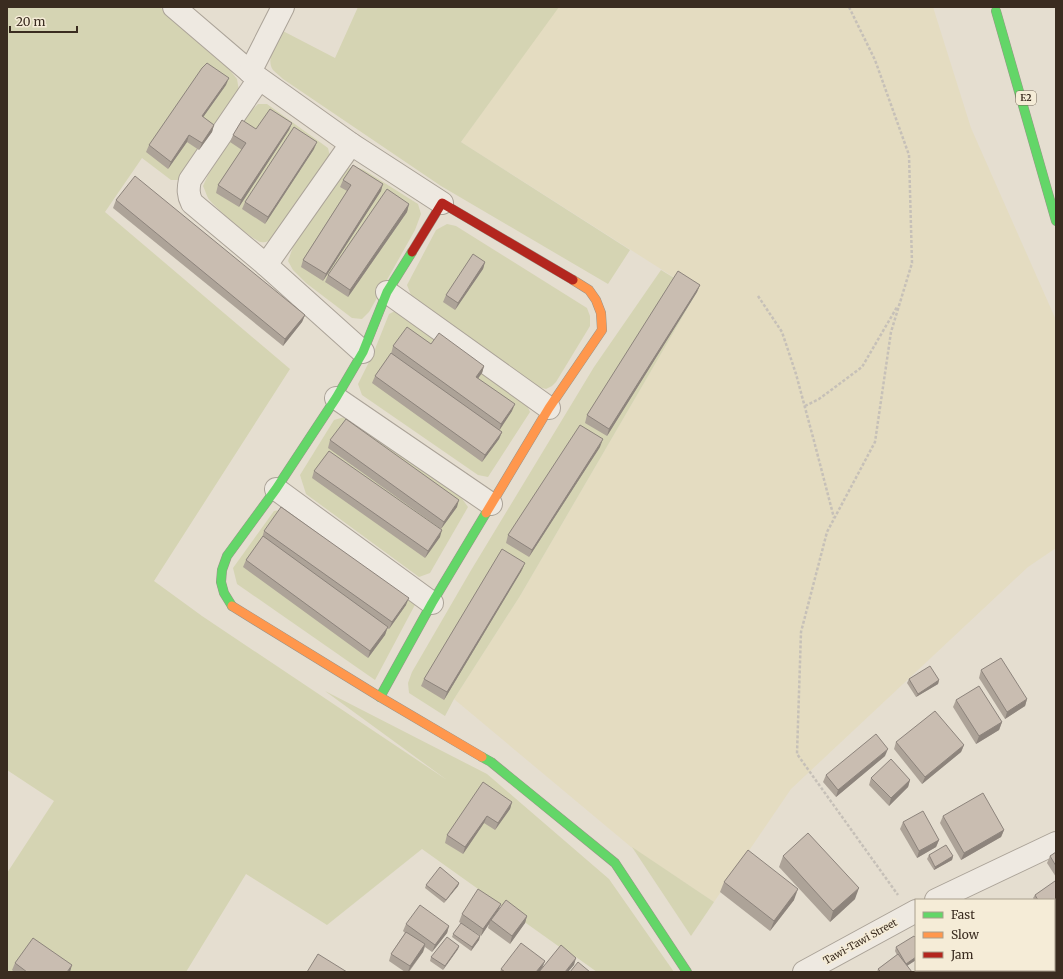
<svg xmlns="http://www.w3.org/2000/svg" width="1063" height="979" font-family="Merriweather,serif">
  <rect width="100%" height="100%" fill="#e5ded0"/>
  <!-- farmland -->
  <path fill="#e4dcc1" d="M 558,7 L 933,7 L 971,128 L 1056,320 L 1056,548 L 1028,567 L 791,789 L 714,902 L 631,847 L 454,699 L 520,596 L 697,292 L 461,142 Z"/>
  <!-- green -->
  <g fill="#d5d4b3">
    <path d="M 7,7 L 160,7 L 202,46 L 229,69 L 237,79 L 239,91 L 179,180 L 171,180 L 142,158 L 105,212 L 290,369 L 154,581 L 202,616 L 447,780 L 325,691 L 487,774 L 609,879 L 674,972 L 597,972 L 576,957 L 575,958 L 422,849 L 327,925 L 246,874 L 186,972 L 7,972 L 7,873 L 54,801 L 7,770 Z"/>
    <path d="M 358,7 L 559,7 L 461,142 L 630,250 L 608,284 L 441,186 L 283,79 C 280,76 276,73 273,70 C 265,59 277,41 281,30 L 335,58 Z"/>
    <path d="M 258,104 L 267,104 L 328,148 L 330,157 L 279,232 C 274,237 268,244 261,242 C 252,240 213,206 208,198 C 206,194 205,190 203,186 L 208,175 L 249,113 Z"/>
    <path d="M 353,166 L 364,170 L 418,204 L 421,214 L 415,230 L 369,312 L 362,319 L 352,318 L 306,283 L 293,270 L 288,261 L 293,247 L 344,171 Z"/>
    <path d="M 447,224 L 456,226 L 587,308 L 590,316 L 590,326 L 556,382 L 552,386 L 546,389 L 539,387 L 411,295 L 407,285 L 436,230 Z"/>
    <path d="M 661,270 L 697,292 L 520,596 L 454,699 L 445,716 L 409,693 L 408,683 L 412,672 L 470,572 L 594,367 Z"/>
    <path d="M 397,310 L 525,401 L 530,412 L 488,477 L 478,475 L 362,395 L 358,384 L 373,354 L 389,314 Z"/>
    <path d="M 348,416 L 458,493 L 468,507 L 430,573 L 419,577 L 306,494 L 300,475 L 334,420 Z"/>
    <path d="M 286,509 L 417,601 L 375,680 L 237,584 L 233,568 L 274,511 Z"/>
    <path d="M 632,847 L 714,902 L 691,936 Z"/>
  </g>
  <g fill="none" stroke-linecap="round" stroke-linejoin="round">
    <!-- street casing -->
    <g stroke="#aba398" stroke-width="24">
      <g id="street">
        <path d="M 174,7 L 250,72 L 283,7"/>
        <path d="M 250,72 L 351,144 L 442,203"/>
        <path d="M 259,79 L 190,180 C 188,189 188,195 192,203 L 266,265 L 363,352"/>
        <path d="M 266,265 L 351,144"/>
        <path d="M 387,292 L 549,408"/>
        <path d="M 336,398 L 491,504"/>
        <path d="M 276,489 L 432,603"/>
        <path d="M 936,900 L 1056,843"/>
        <path d="M 804,972 L 916,911"/>
      </g>
    </g>
    <!-- fast casing -->
    <g stroke="#9a9388" stroke-width="10">
      <g id="fast">
        <path d="M 996,11 L 1056,221"/>
        <path d="M 232,606 L 224,593 L 221,582 L 222,570 L 227,556 L 276,489 L 336,398 L 363,352 L 387,292 L 412,252"/>
        <path d="M 380,697 L 432,603 L 486,513"/>
        <path d="M 482,757 L 491,762 L 615,863 L 687,972"/>
      </g>
    </g>
    <!-- slow casing -->
    <g stroke="#9a9388" stroke-width="10">
      <g id="slow">
        <path d="M 486,513 L 549,408 L 602,330 L 601,313 L 596,300 L 589,290 L 573,280"/>
        <path d="M 232,606 L 380,697 L 482,757"/>
      </g>
    </g>
    <!-- jam casing -->
    <g stroke="#9a9388" stroke-width="10">
      <path id="jam" d="M 412,252 L 442,203 L 573,280"/>
    </g>
    <!-- path -->
    <g stroke="#c6c0b8" stroke-width="2.5" stroke-dasharray="3 2" stroke-linecap="butt">
      <path d="M 849,7 L 875,60 L 909,155 L 912,263 L 891,332 L 875,442 L 827,532 L 801,632 L 797,754 L 898,895"/>
      <path d="M 758,296 L 782,332 L 796,374 L 814,441 L 834,518"/>
      <path d="M 805,406 L 819,399 L 862,367 L 897,307"/>
    </g>
    <!-- street -->
    <use href="#street" stroke="#eee9e1" stroke-width="22"/>
    <!-- fast -->
    <use href="#fast" stroke="#63d668" stroke-width="9"/>
    <!-- slow -->
    <use href="#slow" stroke="#ff974d" stroke-width="9"/>
    <!-- jam -->
    <use href="#jam" stroke="#b3261e" stroke-width="9"/>
  </g>
  <!-- wall -->
  <g fill="#ada398">
    <path d="M 226,85 L 203,117 L 214,125 L 212,132 L 199,150 L 187,142 L 168,169 L 146,152 L 149,145 Z"/>
    <path d="M 292,123 L 289,130 L 239,207 L 216,193 L 218,185 L 242,150 L 230,142 L 233,135 L 256,129 Z"/>
    <path d="M 314,149 L 265,224 L 242,209 L 245,202 Z"/>
    <path d="M 343,180 L 381,191 L 323,281 L 301,267 L 303,260 L 347,191 L 340,187 Z"/>
    <path d="M 116,200 L 305,315 L 302,322 L 283,346 L 113,208 Z"/>
    <path d="M 409,204 L 407,212 L 348,297 L 325,282 L 328,275 Z"/>
    <path d="M 485,262 L 483,269 L 455,310 L 443,302 L 446,295 Z"/>
    <path d="M 700,285 L 697,292 L 607,436 L 585,423 L 587,415 Z"/>
    <path d="M 431,344 L 484,366 L 482,373 L 478,378 L 512,411 L 499,430 L 502,432 L 499,439 L 482,462 L 372,383 L 375,376 L 391,354 L 393,346 Z"/>
    <path d="M 330,440 L 457,507 L 441,529 L 328,448 Z"/>
    <path d="M 600,447 L 529,557 L 506,543 L 508,535 Z"/>
    <path d="M 314,471 L 440,537 L 425,558 L 312,478 Z"/>
    <path d="M 264,531 L 406,605 L 389,629 L 387,628 L 385,635 L 368,658 L 243,567 L 246,560 L 262,538 Z"/>
    <path d="M 522,570 L 444,700 L 421,686 L 424,679 Z"/>
    <path d="M 981,670 L 1027,699 L 1025,706 L 1005,719 L 979,678 Z"/>
    <path d="M 909,679 L 939,680 L 938,684 L 916,697 L 907,683 Z"/>
    <path d="M 956,700 L 1002,722 L 999,730 L 976,744 L 953,707 Z"/>
    <path d="M 896,742 L 964,745 L 961,752 L 922,784 L 894,749 Z"/>
    <path d="M 885,756 L 836,797 L 823,782 L 826,775 Z"/>
    <path d="M 871,778 L 910,780 L 908,787 L 889,806 L 869,785 Z"/>
    <path d="M 512,802 L 510,809 L 495,830 L 484,823 L 463,854 L 445,843 L 447,835 Z"/>
    <path d="M 943,816 L 1004,830 L 1001,837 L 961,860 L 940,823 Z"/>
    <path d="M 903,822 L 939,840 L 936,847 L 917,858 L 900,829 Z"/>
    <path d="M 1056,852 L 1056,877 L 1047,863 L 1050,856 Z"/>
    <path d="M 929,855 L 953,856 L 952,860 L 934,870 L 927,859 Z"/>
    <path d="M 783,856 L 855,899 L 830,922 L 779,867 Z"/>
    <path d="M 724,882 L 794,900 L 770,931 L 720,892 Z"/>
    <path d="M 459,883 L 458,886 L 444,903 L 425,888 L 426,885 Z"/>
    <path d="M 1056,883 L 1056,916 L 1054,913 L 1056,907 L 1054,908 L 1054,900 L 1034,900 L 1033,898 L 1035,895 Z"/>
    <path d="M 501,904 L 498,910 L 527,916 L 525,923 L 510,944 L 488,928 L 489,924 L 481,936 L 459,922 L 462,914 Z"/>
    <path d="M 406,924 L 449,926 L 447,933 L 432,952 L 425,947 L 423,952 L 409,972 L 405,972 L 389,961 L 391,954 L 405,933 L 403,931 Z"/>
    <path d="M 453,934 L 480,936 L 479,940 L 471,951 L 452,937 Z"/>
    <path d="M 459,946 L 458,949 L 443,970 L 430,961 L 431,957 Z"/>
    <path d="M 896,947 L 916,960 L 907,966 L 912,972 L 877,972 L 878,969 L 897,955 L 895,951 Z"/>
    <path d="M 545,961 L 542,968 L 539,972 L 500,972 L 501,969 Z"/>
    <path d="M 15,963 L 70,972 L 14,972 L 12,970 Z"/>
    <path d="M 956,970 L 971,970 L 968,972 L 957,972 Z"/>
    <path d="M 1043,970 L 1054,970 L 1056,972 L 1045,972 Z"/>
  </g>
  <!-- shaded-wall -->
  <g fill="#8d847c">
    <path d="M 229,78 L 226,85 L 199,123 L 202,116 Z"/>
    <path d="M 292,123 L 289,130 L 239,207 L 241,200 Z"/>
    <path d="M 214,125 L 212,132 L 199,150 L 202,143 Z"/>
    <path d="M 189,135 L 187,142 L 168,169 L 171,162 Z"/>
    <path d="M 317,142 L 314,149 L 265,224 L 268,217 Z"/>
    <path d="M 383,184 L 381,191 L 323,281 L 326,274 Z"/>
    <path d="M 409,204 L 407,212 L 348,297 L 350,290 Z"/>
    <path d="M 485,262 L 483,269 L 455,310 L 458,303 Z"/>
    <path d="M 700,285 L 697,292 L 607,436 L 609,429 Z"/>
    <path d="M 305,315 L 302,322 L 283,346 L 285,339 Z"/>
    <path d="M 484,366 L 482,373 L 474,384 L 476,377 Z"/>
    <path d="M 515,404 L 512,411 L 499,431 L 501,424 Z"/>
    <path d="M 502,432 L 499,439 L 482,462 L 485,455 Z"/>
    <path d="M 603,439 L 600,447 L 529,557 L 532,550 Z"/>
    <path d="M 459,500 L 457,507 L 441,529 L 444,522 Z"/>
    <path d="M 442,530 L 440,537 L 425,558 L 428,551 Z"/>
    <path d="M 525,563 L 522,570 L 444,700 L 447,692 Z"/>
    <path d="M 409,598 L 406,605 L 389,629 L 392,622 Z"/>
    <path d="M 388,627 L 385,635 L 368,658 L 370,651 Z"/>
    <path d="M 939,680 L 938,684 L 916,697 L 918,694 Z"/>
    <path d="M 1027,699 L 1025,706 L 1005,719 L 1007,712 Z"/>
    <path d="M 1002,722 L 999,730 L 976,744 L 979,736 Z"/>
    <path d="M 964,745 L 961,752 L 922,784 L 925,777 Z"/>
    <path d="M 888,749 L 885,756 L 836,797 L 838,790 Z"/>
    <path d="M 910,780 L 908,787 L 889,806 L 891,798 Z"/>
    <path d="M 512,802 L 510,809 L 495,830 L 498,823 Z"/>
    <path d="M 487,816 L 484,823 L 463,854 L 465,847 Z"/>
    <path d="M 1004,830 L 1001,837 L 961,860 L 964,853 Z"/>
    <path d="M 939,840 L 936,847 L 917,858 L 919,851 Z"/>
    <path d="M 953,856 L 952,860 L 934,870 L 935,867 Z"/>
    <path d="M 459,883 L 458,886 L 444,903 L 446,900 Z"/>
    <path d="M 859,888 L 855,899 L 830,922 L 833,911 Z"/>
    <path d="M 798,889 L 794,900 L 770,931 L 774,921 Z"/>
    <path d="M 501,904 L 498,911 L 491,920 L 489,924 L 481,936 L 483,929 Z"/>
    <path d="M 527,916 L 525,923 L 510,944 L 512,936 Z"/>
    <path d="M 449,926 L 447,933 L 432,952 L 435,945 Z"/>
    <path d="M 480,936 L 479,940 L 471,951 L 472,947 Z"/>
    <path d="M 425,944 L 423,952 L 408,972 L 410,966 Z"/>
    <path d="M 459,946 L 458,949 L 443,970 L 445,966 Z"/>
    <path d="M 916,957 L 916,960 L 905,967 L 906,964 Z"/>
    <path d="M 576,958 L 574,965 L 568,972 L 565,972 Z"/>
    <path d="M 545,961 L 542,968 L 539,972 L 536,972 Z"/>
    <path d="M 72,965 L 70,972 L 67,972 Z"/>
    <path d="M 962,970 L 971,970 L 968,972 L 961,972 Z"/>
  </g>
  <!-- building -->
  <g fill="#c9bdb1" stroke="#8d847c">
    <path d="M 207,63 L 229,78 L 202,116 L 214,125 L 202,143 L 189,135 L 171,162 L 149,145 L 202,68 Z"/>
    <path d="M 270,109 L 292,123 L 241,200 L 218,185 L 246,143 L 233,135 L 242,120 L 256,129 Z"/>
    <path d="M 294,127 L 317,142 L 268,217 L 245,202 Z"/>
    <path d="M 353,165 L 383,184 L 326,274 L 303,260 L 351,185 L 343,180 Z"/>
    <path d="M 135,176 L 305,315 L 285,339 L 116,200 Z"/>
    <path d="M 387,189 L 409,204 L 350,290 L 328,275 Z"/>
    <path d="M 473,254 L 485,262 L 458,303 L 446,295 Z"/>
    <path d="M 678,271 L 700,285 L 609,429 L 587,415 Z"/>
    <path d="M 407,327 L 431,344 L 439,333 L 484,366 L 476,377 L 515,404 L 501,424 L 393,346 Z"/>
    <path d="M 391,353 L 502,432 L 485,455 L 375,376 Z"/>
    <path d="M 346,419 L 459,500 L 444,522 L 330,440 Z"/>
    <path d="M 580,425 L 603,439 L 532,550 L 508,535 Z"/>
    <path d="M 329,451 L 442,530 L 428,551 L 314,471 Z"/>
    <path d="M 281,507 L 409,598 L 392,622 L 264,531 Z"/>
    <path d="M 263,536 L 388,627 L 370,651 L 246,560 Z"/>
    <path d="M 502,549 L 525,563 L 447,692 L 424,679 Z"/>
    <path d="M 1001,658 L 1027,699 L 1007,712 L 981,670 Z"/>
    <path d="M 930,666 L 939,680 L 918,694 L 909,679 Z"/>
    <path d="M 979,686 L 1002,722 L 979,736 L 956,700 Z"/>
    <path d="M 935,711 L 964,745 L 925,777 L 896,742 Z"/>
    <path d="M 876,734 L 888,749 L 838,790 L 826,775 Z"/>
    <path d="M 891,759 L 910,780 L 891,798 L 871,778 Z"/>
    <path d="M 483,782 L 512,802 L 498,823 L 487,816 L 465,847 L 447,835 Z"/>
    <path d="M 983,793 L 1004,830 L 964,853 L 943,816 Z"/>
    <path d="M 923,811 L 939,840 L 919,851 L 903,822 Z"/>
    <path d="M 808,833 L 859,888 L 833,911 L 783,856 Z"/>
    <path d="M 946,845 L 953,856 L 935,867 L 929,855 Z"/>
    <path d="M 748,850 L 798,889 L 774,921 L 724,882 Z"/>
    <path d="M 1056,852 L 1056,866 L 1050,856 Z"/>
    <path d="M 440,867 L 459,883 L 446,900 L 426,885 Z"/>
    <path d="M 1055,881 L 1056,883 L 1056,904 L 1054,905 L 1054,900 L 1038,900 L 1035,895 Z"/>
    <path d="M 478,889 L 501,904 L 483,929 L 462,914 Z"/>
    <path d="M 506,900 L 527,916 L 512,936 L 491,920 Z"/>
    <path d="M 420,905 L 449,926 L 435,945 L 406,924 Z"/>
    <path d="M 461,923 L 480,936 L 472,947 L 453,934 Z"/>
    <path d="M 1056,926 L 1056,972 L 1054,972 L 1052,970 L 1054,970 L 1054,928 Z"/>
    <path d="M 406,932 L 425,944 L 410,966 L 391,954 Z"/>
    <path d="M 914,936 L 916,938 L 916,957 L 906,964 L 896,947 Z"/>
    <path d="M 447,937 L 459,946 L 445,966 L 431,957 Z"/>
    <path d="M 33,938 L 72,965 L 67,972 L 27,972 L 15,963 Z"/>
    <path d="M 521,943 L 545,961 L 536,972 L 505,972 L 501,969 Z"/>
    <path d="M 561,945 L 576,958 L 565,972 L 539,972 Z"/>
    <path d="M 318,954 L 347,972 L 307,972 Z"/>
    <path d="M 898,954 L 912,972 L 881,972 L 878,969 Z"/>
    <path d="M 578,962 L 590,972 L 570,972 Z"/>
    <path d="M 988,970 L 1006,970 L 1008,972 L 984,972 Z"/>
  </g>
  <g text-anchor="middle" stroke-width="3.5" stroke-linejoin="round" paint-order="stroke">
    <!-- shield labels -->
    <rect fill="#f5ecd7" stroke="#726657" stroke-width="1" x="1016" y="91" width="20" height="14" rx="3"/>
    <g font-size="9" font-weight="bold" fill="#3a2c20">
      <text x="1026" y="101">E2</text>
    </g>
    <!-- street labels -->
    <g font-size="10" fill="#3a2c20" stroke="#f5ecd7">
      <text transform="translate(860 941) rotate(-29)" y="4">Tawi-Tawi Street</text>
    </g>
  </g>
  <!-- border -->
  <rect width="1063" height="979" fill="none" stroke="#3a2c20" stroke-width="16"/>
  <!-- legend -->
  <rect x="915" y="899" width="140" height="72" fill="#f5ecd7" stroke="#aa9f8e"/>
  <rect x="923" y="912" width="20" height="6" fill="#63d668" stroke="#aa9f8e"/>
  <text x="951" y="919" font-size="12" fill="#3a2c20">Fast</text>
  <rect x="923" y="932" width="20" height="6" fill="#ff974d" stroke="#aa9f8e"/>
  <text x="951" y="939" font-size="12" fill="#3a2c20">Slow</text>
  <rect x="923" y="952" width="20" height="6" fill="#b3261e" stroke="#aa9f8e"/>
  <text x="951" y="959" font-size="12" fill="#3a2c20">Jam</text>
  <!-- scale -->
  <path d="M10 26v6h67v-6" fill="none" stroke="#3a2c20" stroke-width="2"/>
  <text x="16" y="26" font-size="12" fill="#3a2c20" stroke="#f5ecd7" stroke-width="3" paint-order="stroke">20 m</text>
</svg>
